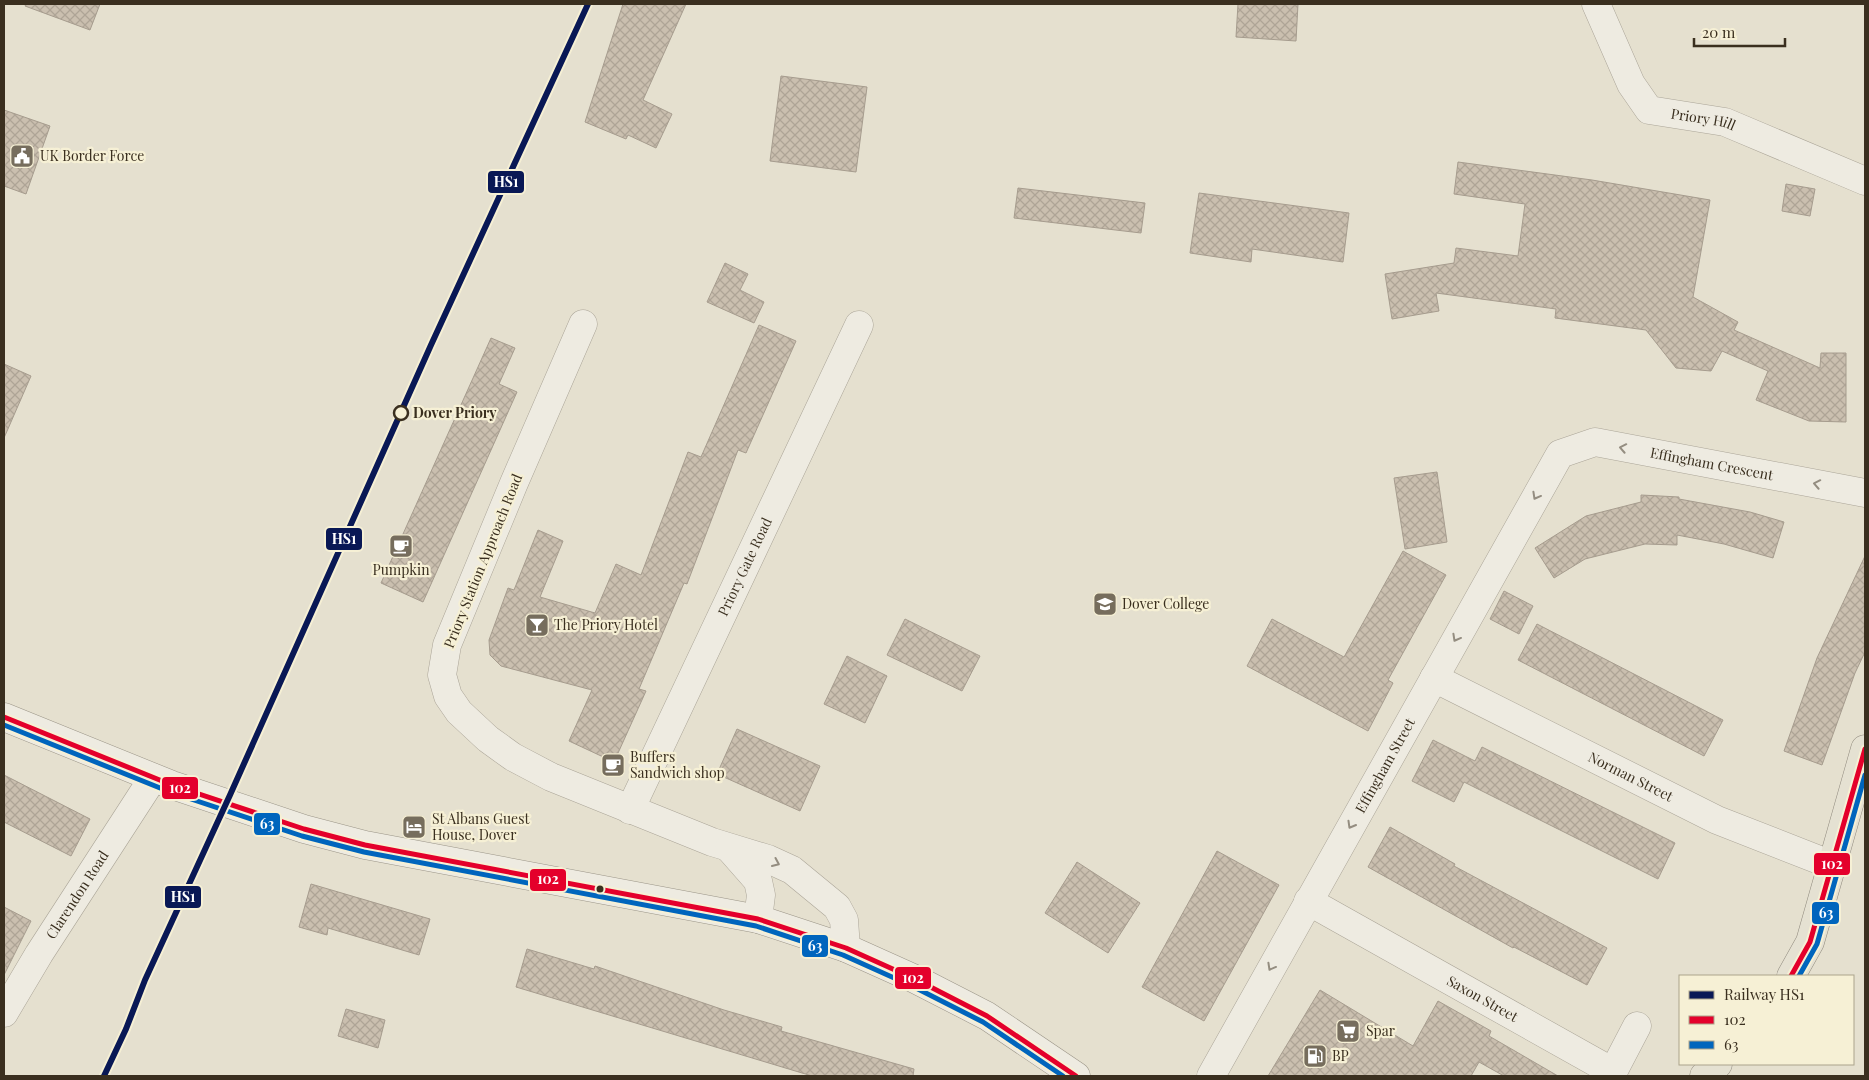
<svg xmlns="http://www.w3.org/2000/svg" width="1869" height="1080" font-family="'Playfair Display',serif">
  <defs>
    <pattern id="building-cross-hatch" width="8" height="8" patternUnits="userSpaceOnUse" patternTransform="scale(1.25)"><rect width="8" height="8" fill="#cabfaf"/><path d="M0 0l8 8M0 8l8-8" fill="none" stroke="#aea496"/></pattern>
  </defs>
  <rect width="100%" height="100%" fill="#e5e0cf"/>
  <!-- building -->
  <g fill="url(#building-cross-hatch)" stroke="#a69c8e">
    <path d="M 26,4 L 100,4 L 90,30 L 25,6 Z"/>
    <path d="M 623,4 L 686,4 L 643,100 L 672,114 L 656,148 L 628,135 L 626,139 L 585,122 Z"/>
    <path d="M 1238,4 L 1298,4 L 1296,41 L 1236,37 Z"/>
    <path d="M 781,76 L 867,87 L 856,172 L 770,161 Z"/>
    <path d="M 4,110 L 50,126 L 26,194 L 4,186 Z"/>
    <path d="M 1458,162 L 1592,180 L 1710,200 L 1693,297 L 1738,322 L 1734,330 L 1820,368 L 1821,353 L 1846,353 L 1846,422 L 1809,421 L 1756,400 L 1768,371 L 1722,351 L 1711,371 L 1676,368 L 1646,330 L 1555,318 L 1556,309 L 1436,293 L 1439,311 L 1392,319 L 1385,274 L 1454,263 L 1456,248 L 1518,256 L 1525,204 L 1454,194 Z"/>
    <path d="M 1786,184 L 1815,189 L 1810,216 L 1782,211 Z"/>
    <path d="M 1018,188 L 1145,203 L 1141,233 L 1014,218 Z"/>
    <path d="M 1199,193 L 1349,213 L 1343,262 L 1252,249 L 1251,262 L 1190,253 Z"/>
    <path d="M 725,263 L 748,274 L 740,290 L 764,302 L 754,323 L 707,302 Z"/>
    <path d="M 759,325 L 796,341 L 746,453 L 738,450 L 687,584 L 684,583 L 639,689 L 646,691 L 614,762 L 569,741 L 592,690 L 501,666 L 490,655 L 489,640 L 508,588 L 514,590 L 538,530 L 563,541 L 540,597 L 595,613 L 616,564 L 641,575 L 688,452 L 701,457 Z"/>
    <path d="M 491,338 L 515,348 L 499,384 L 517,392 L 423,602 L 381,583 Z"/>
    <path d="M 4,364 L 31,376 L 4,438 Z"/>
    <path d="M 1437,472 L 1447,542 L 1405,549 L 1394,478 Z"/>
    <path d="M 1641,495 L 1679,497 L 1679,499 L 1750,512 L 1784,522 L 1773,558 L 1724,544 L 1677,535 L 1677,545 L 1645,544 L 1585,559 L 1554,578 L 1535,548 L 1586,516 L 1641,502 Z"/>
    <path d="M 1403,551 L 1446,575 L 1388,680 L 1393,683 L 1368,731 L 1247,666 L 1272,619 L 1344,657 Z"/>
    <path d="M 1865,556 L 1865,652 L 1855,673 L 1822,765 L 1784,751 L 1817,658 Z"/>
    <path d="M 1504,591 L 1533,606 L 1519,634 L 1490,619 Z"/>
    <path d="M 905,619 L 980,656 L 962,691 L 887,655 Z"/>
    <path d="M 1537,624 L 1723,720 L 1704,756 L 1518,660 Z"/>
    <path d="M 847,656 L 887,676 L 865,723 L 824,704 Z"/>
    <path d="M 737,729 L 820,766 L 800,811 L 717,774 Z"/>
    <path d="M 1433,740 L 1475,761 L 1482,747 L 1675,843 L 1658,879 L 1464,782 L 1454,802 L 1412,781 Z"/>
    <path d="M 4,775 L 90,819 L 71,856 L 4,822 Z"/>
    <path d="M 1390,827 L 1455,864 L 1454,866 L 1607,948 L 1587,985 L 1514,947 L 1513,948 L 1368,867 Z"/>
    <path d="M 1217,851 L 1279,885 L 1204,1021 L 1142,987 Z"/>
    <path d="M 1077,862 L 1140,903 L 1108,953 L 1045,913 Z"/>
    <path d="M 311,884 L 430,919 L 419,955 L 328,928 L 327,935 L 299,927 Z"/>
    <path d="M 4,907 L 31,921 L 4,975 Z"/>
    <path d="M 527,949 L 594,969 L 595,966 L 724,1010 L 782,1027 L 781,1031 L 914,1069 L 913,1076 L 812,1076 L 516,987 Z"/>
    <path d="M 1320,990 L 1413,1046 L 1438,1001 L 1491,1031 L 1489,1036 L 1558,1076 L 1504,1076 L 1479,1062 L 1471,1076 L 1268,1076 Z"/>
    <path d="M 346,1009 L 385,1020 L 378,1048 L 338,1036 Z"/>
  </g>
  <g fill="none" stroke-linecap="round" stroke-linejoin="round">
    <!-- street casing -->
    <g stroke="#aba598" stroke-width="29">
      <g id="street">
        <path id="s1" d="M 1596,4 L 1631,84 L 1649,110 L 1725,122 L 1865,181"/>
        <path d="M 583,324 L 514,483 L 447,645 L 442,675 L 448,696 L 459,712 L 488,739 L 513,757 L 551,777 L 712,842 L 768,859 L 792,870 L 837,907 L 844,920 L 846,948"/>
        <path id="s2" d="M 1434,678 L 1717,820 L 1832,865"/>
        <path id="s3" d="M 630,810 L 859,325"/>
        <path d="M 729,848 L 758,881 L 761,895 L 758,919"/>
        <path id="s4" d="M 1308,901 L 1613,1072 L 1637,1026"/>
        <path id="s5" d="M 4,1013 L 39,954 L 153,778"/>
        <path id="s6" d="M 1211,1076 L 1560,454 L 1595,442 L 1865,493"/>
      </g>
    </g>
    <!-- secondary casing -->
    <g stroke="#9b9588" stroke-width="29">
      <path id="secondary" d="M 4,717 L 172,785 L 304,829 L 365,845 L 758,919 L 846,948 L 915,979 L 987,1016 L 1076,1076"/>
    </g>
    <!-- primary casing -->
    <g stroke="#908a7e" stroke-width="29">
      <g id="primary">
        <path d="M 1791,976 L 1810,942 L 1865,749"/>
        <path d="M 1704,1076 L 1718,1064"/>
      </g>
    </g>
    <!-- street -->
    <use href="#street" stroke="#eeebe1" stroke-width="28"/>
    <!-- secondary -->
    <use href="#secondary" stroke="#eeebe1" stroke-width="28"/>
    <!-- primary -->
    <use href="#primary" stroke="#e5e1d2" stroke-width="28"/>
    <!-- bus-1 casing -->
    <g stroke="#f6f0d5" stroke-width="9">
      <g id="bus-1">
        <path d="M 4,717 L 172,785 L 304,829 L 365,845 L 758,919 L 846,948 L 915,979 L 987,1016 L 1076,1076"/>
        <path d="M 1791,976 L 1810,942 L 1865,749"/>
      </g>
    </g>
    <!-- bus-2 casing -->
    <g stroke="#f6f0d5" stroke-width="9">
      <g id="bus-2">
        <path d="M 4,725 L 170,792 L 302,836 L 364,852 L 756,926 L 843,955 L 912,986 L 983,1022 L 1063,1076"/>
        <path d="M 1799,976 L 1817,944 L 1865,775"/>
      </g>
    </g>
    <!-- bus-1 -->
    <use href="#bus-1" stroke="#e4002b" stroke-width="5"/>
    <!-- bus-2 -->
    <use href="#bus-2" stroke="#0065bd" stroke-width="5"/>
    <!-- rail-1 casing -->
    <g stroke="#f6f0d5" stroke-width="10">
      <path id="rail-1" d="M 104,1076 L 126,1029 L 145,980 L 230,795 L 431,345 L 588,4"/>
    </g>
    <!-- rail-1 -->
    <use href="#rail-1" stroke="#091855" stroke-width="6"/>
  </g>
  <!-- one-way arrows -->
  <defs><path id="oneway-chevron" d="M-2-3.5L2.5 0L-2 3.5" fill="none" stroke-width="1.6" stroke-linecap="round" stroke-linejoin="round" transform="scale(1.25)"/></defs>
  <g stroke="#948d80">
    <use href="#oneway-chevron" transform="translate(1623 448) rotate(-169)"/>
    <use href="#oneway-chevron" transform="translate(1817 484) rotate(-169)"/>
    <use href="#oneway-chevron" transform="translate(1536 496) rotate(119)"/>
    <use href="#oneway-chevron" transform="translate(1456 638) rotate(119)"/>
    <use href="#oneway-chevron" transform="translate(1351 825) rotate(120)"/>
    <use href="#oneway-chevron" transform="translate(776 863) rotate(24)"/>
    <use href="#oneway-chevron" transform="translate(1271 967) rotate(119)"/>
  </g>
  <!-- icons -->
  <defs>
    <g id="civic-square" transform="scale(1.25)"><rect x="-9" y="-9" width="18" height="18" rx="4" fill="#766d5d" stroke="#f6f0d5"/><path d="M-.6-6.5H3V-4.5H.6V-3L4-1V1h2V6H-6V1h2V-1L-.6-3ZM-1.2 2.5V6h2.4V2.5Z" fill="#fff"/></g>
    <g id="cafe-square" transform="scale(1.25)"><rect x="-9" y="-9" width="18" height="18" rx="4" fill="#766d5d" stroke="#f6f0d5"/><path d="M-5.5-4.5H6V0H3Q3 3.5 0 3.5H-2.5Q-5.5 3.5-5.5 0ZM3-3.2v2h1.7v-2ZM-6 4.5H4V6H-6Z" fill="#fff"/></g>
    <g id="school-square" transform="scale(1.25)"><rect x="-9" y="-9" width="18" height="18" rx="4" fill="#766d5d" stroke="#f6f0d5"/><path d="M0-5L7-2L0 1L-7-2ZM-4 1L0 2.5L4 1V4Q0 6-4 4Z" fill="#fff"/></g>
    <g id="bar-square" transform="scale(1.25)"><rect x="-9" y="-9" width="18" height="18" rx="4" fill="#766d5d" stroke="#f6f0d5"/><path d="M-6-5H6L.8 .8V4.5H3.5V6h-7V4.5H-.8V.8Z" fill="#fff"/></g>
    <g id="hotel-square" transform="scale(1.25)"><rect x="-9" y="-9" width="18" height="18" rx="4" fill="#766d5d" stroke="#f6f0d5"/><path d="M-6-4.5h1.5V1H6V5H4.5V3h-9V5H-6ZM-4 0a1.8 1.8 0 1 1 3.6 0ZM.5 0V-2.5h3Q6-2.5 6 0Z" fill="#fff"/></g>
    <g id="supermarket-square" transform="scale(1.25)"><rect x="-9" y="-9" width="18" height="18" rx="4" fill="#766d5d" stroke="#f6f0d5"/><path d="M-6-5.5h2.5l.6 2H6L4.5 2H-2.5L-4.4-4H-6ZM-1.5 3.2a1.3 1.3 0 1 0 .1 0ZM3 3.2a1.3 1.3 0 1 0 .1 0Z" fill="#fff"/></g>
    <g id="fuel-square" transform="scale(1.25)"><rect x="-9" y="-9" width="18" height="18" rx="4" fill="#766d5d" stroke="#f6f0d5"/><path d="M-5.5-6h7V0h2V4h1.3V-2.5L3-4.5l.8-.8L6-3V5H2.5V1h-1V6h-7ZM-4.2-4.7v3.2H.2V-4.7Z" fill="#fff"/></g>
  </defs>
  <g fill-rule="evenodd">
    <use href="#civic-square" x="22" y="156"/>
    <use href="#cafe-square" x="401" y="546"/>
    <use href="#school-square" x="1105" y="604"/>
    <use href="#bar-square" x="537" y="625"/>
    <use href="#cafe-square" x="613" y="765"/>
    <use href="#hotel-square" x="414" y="827"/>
    <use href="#supermarket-square" x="1348" y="1031"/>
    <use href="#fuel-square" x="1315" y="1056"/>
  </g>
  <!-- markers -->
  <circle fill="#f6f0d5" stroke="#3a2f1f" stroke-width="2.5" cx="401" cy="413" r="7"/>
  <circle fill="#3a2f1f" stroke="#f6f0d5" stroke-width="2" cx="600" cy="889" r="4.5"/>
  <g text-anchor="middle" stroke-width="4.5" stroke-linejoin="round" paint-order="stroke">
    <!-- street labels -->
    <g font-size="14" fill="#3a2f1f" stroke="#f6f0d5">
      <text dy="5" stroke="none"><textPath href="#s1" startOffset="174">Priory Hill</textPath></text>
      <text dy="5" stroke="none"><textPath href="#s6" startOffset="869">Effingham Crescent</textPath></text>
      <text transform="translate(483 561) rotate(-68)" y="5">Priory Station Approach Road</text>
      <text dy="5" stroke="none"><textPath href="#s3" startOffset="269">Priory Gate Road</textPath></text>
      <text dy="5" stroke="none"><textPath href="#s6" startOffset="356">Effingham Street</textPath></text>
      <text dy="5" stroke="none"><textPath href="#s2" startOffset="220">Norman Street</textPath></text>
      <text dy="5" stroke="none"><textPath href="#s5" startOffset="139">Clarendon Road</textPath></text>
      <text dy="5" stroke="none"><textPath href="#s4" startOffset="200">Saxon Street</textPath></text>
    </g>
    <!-- poi labels -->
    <g font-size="14" fill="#3a2f1f" stroke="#f6f0d5" text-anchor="start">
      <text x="40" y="161">UK Border Force</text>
      <text x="401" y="575" text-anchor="middle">Pumpkin</text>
      <text x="1122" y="609">Dover College</text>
      <text x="554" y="630">The Priory Hotel</text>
      <text x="630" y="762">Buffers<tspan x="630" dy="16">Sandwich shop</tspan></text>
      <text x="432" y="824">St Albans Guest<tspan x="432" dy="16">House, Dover</tspan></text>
      <text x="1366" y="1036">Spar</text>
      <text x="1332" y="1061">BP</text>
    </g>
    <!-- stop labels -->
    <g font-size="14" font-weight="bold" fill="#3a2f1f" stroke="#f6f0d5" text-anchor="start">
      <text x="413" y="418">Dover Priory</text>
    </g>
  </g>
  <g stroke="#f6f0d5" stroke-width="2">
    <rect x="487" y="170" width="38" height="24" rx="5" fill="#091855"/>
    <rect x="325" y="527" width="38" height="24" rx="5" fill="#091855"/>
    <rect x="161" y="776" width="38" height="24" rx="5" fill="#e4002b"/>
    <rect x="253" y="812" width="28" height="24" rx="5" fill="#0065bd"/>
    <rect x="1813" y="852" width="38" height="24" rx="5" fill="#e4002b"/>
    <rect x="529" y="868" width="38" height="24" rx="5" fill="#e4002b"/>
    <rect x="164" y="885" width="38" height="24" rx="5" fill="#091855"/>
    <rect x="1811" y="901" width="29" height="24" rx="5" fill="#0065bd"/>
    <rect x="801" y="934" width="28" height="24" rx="5" fill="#0065bd"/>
    <rect x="894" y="966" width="38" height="24" rx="5" fill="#e4002b"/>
  </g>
  <g font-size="14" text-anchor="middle" font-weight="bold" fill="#fff">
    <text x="506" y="187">HS1</text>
    <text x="344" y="544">HS1</text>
    <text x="180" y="793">102</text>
    <text x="267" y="829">63</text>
    <text x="1832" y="869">102</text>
    <text x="548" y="884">102</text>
    <text x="183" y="902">HS1</text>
    <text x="1826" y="918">63</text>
    <text x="815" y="951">63</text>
    <text x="913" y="983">102</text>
  </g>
  <!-- border -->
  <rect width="1869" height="1080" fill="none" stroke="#3a2f1f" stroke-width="10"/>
  <!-- legend -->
  <rect x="1679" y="975" width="175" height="90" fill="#f6f0d5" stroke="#aba38c"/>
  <rect x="1689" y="991" width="25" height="8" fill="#091855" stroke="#aba38c"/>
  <text x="1724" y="1000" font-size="15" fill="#3a2f1f">Railway HS1</text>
  <rect x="1689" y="1016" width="25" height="8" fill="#e4002b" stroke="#aba38c"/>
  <text x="1724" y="1025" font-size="15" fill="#3a2f1f">102</text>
  <rect x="1689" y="1041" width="25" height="8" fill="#0065bd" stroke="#aba38c"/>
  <text x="1724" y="1050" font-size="15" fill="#3a2f1f">63</text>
  <!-- scale -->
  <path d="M1694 38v8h91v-8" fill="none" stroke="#3a2f1f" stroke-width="2.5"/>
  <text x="1702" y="38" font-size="15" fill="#3a2f1f" stroke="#f6f0d5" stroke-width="4" paint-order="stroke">20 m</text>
</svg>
